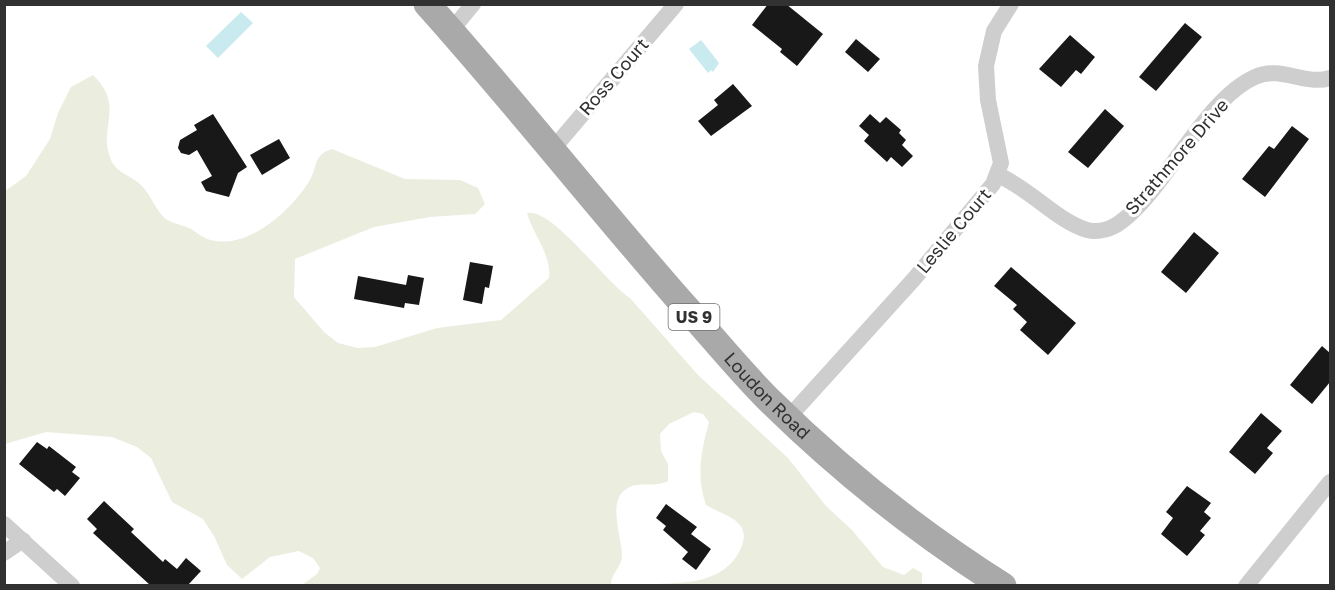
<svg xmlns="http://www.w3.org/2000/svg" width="1335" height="590" font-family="'Golos Text',sans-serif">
  <rect width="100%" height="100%" fill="#fff"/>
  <!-- green -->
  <path fill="#ebeede" d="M 93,75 C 126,107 97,127 111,160 C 117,174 133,176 142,186 C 151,195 156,211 166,219 C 173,224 184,225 191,229 C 197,233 205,239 211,240 C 248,250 290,211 308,183 C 319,167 311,156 332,149 L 405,179 L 460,180 L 478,188 L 485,204 L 475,214 L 430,217 L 374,227 L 295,259 L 294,297 L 324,332 L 338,343 L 358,348 L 375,347 L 437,328 L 501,320 L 549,278 C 552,255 533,235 527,213 C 552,207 605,282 630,298 L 698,375 L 788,458 L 826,506 L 852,530 L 883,567 L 904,575 L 913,568 L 922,573 L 922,585 L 652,585 C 659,583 667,584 675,583 C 702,582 729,575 741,548 C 753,520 724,516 706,505 C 696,476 701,452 709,422 L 703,414 L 694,412 L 669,424 L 660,434 L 661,451 L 668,464 L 668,481 C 655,488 639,481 628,488 C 606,499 622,536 622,556 C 622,567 610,574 611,586 L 302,585 L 317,574 L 320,568 L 313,558 L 299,551 L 270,557 L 242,579 L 227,565 L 214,536 L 203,519 L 172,502 L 151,458 L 137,447 L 112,437 L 46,432 L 5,444 C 4,418 9,392 4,367 L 5,191 L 26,176 L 50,139 L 58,113 L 71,87 Z"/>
  <!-- water -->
  <g fill="#c9eaef">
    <path d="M 241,12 L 253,23 L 218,58 L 206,46 Z"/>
    <path d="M 701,40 L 719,63 L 713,72 L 711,70 L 708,73 L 689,49 Z"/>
  </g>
  <!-- building -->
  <g fill="#181818">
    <path d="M 768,4 L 786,4 L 823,34 L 797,66 L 780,52 L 782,49 L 752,25 Z"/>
    <path d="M 1185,23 L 1202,37 L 1156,91 L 1139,77 Z"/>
    <path d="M 1070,35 L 1095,57 L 1081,74 L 1076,70 L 1061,87 L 1039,69 Z"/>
    <path d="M 856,39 L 880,59 L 868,72 L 845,52 Z"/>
    <path d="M 733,84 L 752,106 L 711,136 L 698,121 L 718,105 L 714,100 Z"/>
    <path d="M 1105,109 L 1124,126 L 1088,168 L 1068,152 Z"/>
    <path d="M 213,114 L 247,167 L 238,173 L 229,197 L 206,191 L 201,182 L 212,176 L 197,150 L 189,155 L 181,153 L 178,148 L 180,140 L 197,130 L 194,125 Z"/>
    <path d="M 870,114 L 880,123 L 886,117 L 901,130 L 899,133 L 906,140 L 902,145 L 913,156 L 902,167 L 891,157 L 887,162 L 864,141 L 869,135 L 859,126 Z"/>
    <path d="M 1292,126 L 1309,139 L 1265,197 L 1242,179 L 1269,146 L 1274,149 Z"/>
    <path d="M 279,139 L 290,158 L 262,175 L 250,155 Z"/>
    <path d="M 1194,232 L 1219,253 L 1186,293 L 1161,272 Z"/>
    <path d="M 470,262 L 493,266 L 489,288 L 485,287 L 482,304 L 463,300 Z"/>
    <path d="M 1011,267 L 1076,323 L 1048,355 L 1020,330 L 1027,322 L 1013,309 L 1017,305 L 994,286 Z"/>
    <path d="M 408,275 L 424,278 L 419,305 L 405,303 L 404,308 L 354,299 L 358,276 L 406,285 Z"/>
    <path d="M 1322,346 L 1330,353 L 1330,382 L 1312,404 L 1290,385 Z"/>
    <path d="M 1261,413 L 1282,431 L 1267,448 L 1273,453 L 1255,474 L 1229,452 Z"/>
    <path d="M 37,442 L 47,449 L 49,446 L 76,467 L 72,472 L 80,478 L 65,496 L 57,489 L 54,492 L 19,464 Z"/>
    <path d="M 1187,486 L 1211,503 L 1204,512 L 1211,518 L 1200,531 L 1205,535 L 1187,556 L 1161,534 L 1173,518 L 1166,512 Z"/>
    <path d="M 104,501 L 134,529 L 131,532 L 163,562 L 165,559 L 177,569 L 186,558 L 201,571 L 188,585 L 150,585 L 93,533 L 97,529 L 87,519 Z"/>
    <path d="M 666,504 L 697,527 L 691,534 L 711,549 L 696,570 L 682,559 L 688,552 L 663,530 L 666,526 L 656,518 Z"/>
  </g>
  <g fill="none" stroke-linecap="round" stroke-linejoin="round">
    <!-- street -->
    <g stroke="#cecece" stroke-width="16">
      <path d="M 451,31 L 473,4"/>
      <path d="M 552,150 L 676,4"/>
      <path d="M 998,175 C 1029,188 1058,222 1087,230 C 1099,233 1112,229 1122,221 C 1166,188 1205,99 1255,77 C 1281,65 1304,86 1330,78"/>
      <path d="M 788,418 L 914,279 L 993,184 L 1001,163 L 988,100 L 986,66 L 994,31 L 1011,4"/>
      <path d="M 4,524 L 72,586"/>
      <path d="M 4,553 L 23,540"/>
      <path d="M 1246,586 L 1330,482"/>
    </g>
    <!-- primary -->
    <path stroke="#a9a9a9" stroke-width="27" id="s1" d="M 427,4 C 514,101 595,204 681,302 C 710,334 738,369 769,400 C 840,470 918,532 1003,586"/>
  </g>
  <g text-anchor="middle" stroke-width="6" stroke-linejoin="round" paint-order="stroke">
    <!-- shield labels -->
    <rect fill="#fff" stroke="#6f6f6f" stroke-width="1.5" x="668.5" y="304" width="51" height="26" rx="4.5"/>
    <g font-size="16" font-weight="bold" fill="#313131">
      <text x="694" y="323">US 9</text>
    </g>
    <!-- street labels -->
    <g font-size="18" fill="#313131" stroke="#fff">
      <text transform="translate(614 77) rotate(-49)" y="6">Ross Court</text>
      <text transform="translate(1177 157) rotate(-49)" y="6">Strathmore Drive</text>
      <text transform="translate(954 231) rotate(-50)" y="6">Leslie Court</text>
      <text dy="6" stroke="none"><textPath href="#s1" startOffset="519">Loudon Road</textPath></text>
    </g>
  </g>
  <!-- border -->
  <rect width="1335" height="590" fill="none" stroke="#313131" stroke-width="12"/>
</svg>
